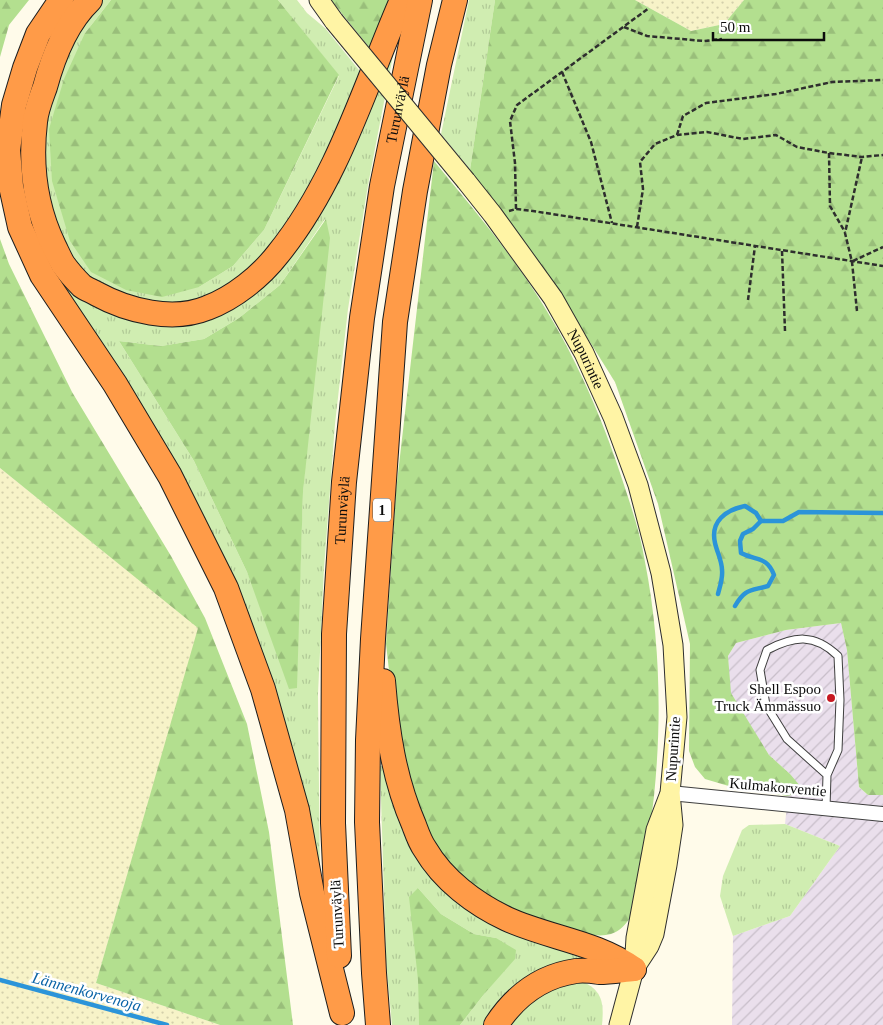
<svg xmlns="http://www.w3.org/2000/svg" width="883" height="1025" font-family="'Times New Roman',serif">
  <defs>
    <pattern id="industrial-furrows" width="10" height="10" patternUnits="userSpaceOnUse" patternTransform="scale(1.25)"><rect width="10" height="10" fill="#eadfec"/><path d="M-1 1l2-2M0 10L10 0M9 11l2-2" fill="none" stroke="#c8bec9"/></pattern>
    <pattern id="farmland-dots" width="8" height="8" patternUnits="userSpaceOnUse" patternTransform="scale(1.25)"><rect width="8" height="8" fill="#f7f3c8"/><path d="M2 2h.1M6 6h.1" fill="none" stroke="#d3cfab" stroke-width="1.8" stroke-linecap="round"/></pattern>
    <pattern id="grass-tufts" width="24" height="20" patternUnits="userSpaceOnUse" patternTransform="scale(1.25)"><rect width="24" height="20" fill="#d0edb1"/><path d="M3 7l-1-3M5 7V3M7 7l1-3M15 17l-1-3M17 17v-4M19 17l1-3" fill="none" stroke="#b1ca97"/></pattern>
    <pattern id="forest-firs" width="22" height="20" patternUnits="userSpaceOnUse" patternTransform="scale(1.25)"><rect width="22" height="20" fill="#b3df8f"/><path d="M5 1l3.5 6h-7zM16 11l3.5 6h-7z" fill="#99be7a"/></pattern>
  </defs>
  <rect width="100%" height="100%" fill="#fffbea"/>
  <!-- industrial -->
  <path fill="url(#industrial-furrows)" d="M 841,623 L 847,649 L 859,787 L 868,795 L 883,795 L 883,1025 L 732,1025 L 733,936 L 790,916 L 840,846 L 785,824 L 788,796 L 797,793 L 790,774 L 769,755 L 730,693 L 728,656 L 736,643 L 786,630 Z"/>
  <!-- farmland -->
  <g fill="url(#farmland-dots)">
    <path d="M 635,0 L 744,0 L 724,24 L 691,31 Z"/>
    <path d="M 0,468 L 199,628 L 96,983 L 220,1025 L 0,1025 Z"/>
  </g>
  <!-- grass -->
  <g fill="url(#grass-tufts)" fill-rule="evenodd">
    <path d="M 69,0 L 82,0 L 40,71 L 44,248 L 145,320 L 258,284 L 396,40 L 368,185 L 348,309 L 335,424 L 324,568 L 318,694 L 320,881 L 242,612 L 54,284 L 24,214 L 16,145 L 22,95 L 58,14 ZM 325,219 L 303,492 L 296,688 L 247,572 L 194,461 L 119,341 L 161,346 L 204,339 L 239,318 L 280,285 Z"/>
    <path d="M 100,0 L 111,0 L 85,33 L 199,287 L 233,266 L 264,230 L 339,76 L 278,0 L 297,0 L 307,13 L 325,28 L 363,75 L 324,167 L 283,238 L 244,278 L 194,305 L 138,304 L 86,279 L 46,212 L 41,125 L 74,34 Z"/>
    <path d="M 469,0 L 495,0 L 470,170 L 441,134 Z"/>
    <path d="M 380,766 L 383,766 L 604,957 L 571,963 L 487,1025 L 460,1025 L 485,993 L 496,938 L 474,934 L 441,914 L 418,888 L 419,1025 L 392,1025 L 386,960 Z"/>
    <path d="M 785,824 L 840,846 L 790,916 L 733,936 L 720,896 L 723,876 L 742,830 L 749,825 Z"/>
    <path d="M 580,981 C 603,989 604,1004 602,1025 L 505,1025 L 544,991 Z"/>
  </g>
  <!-- forest -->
  <g fill="url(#forest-firs)">
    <path d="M 0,0 L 29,0 L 9,25 L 0,57 Z"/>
    <path d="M 111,0 L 278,0 L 339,75 L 264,230 L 233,266 L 199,287 L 162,297 L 126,290 L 91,272 L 70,241 L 52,181 L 49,129 L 64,79 L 85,33 Z"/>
    <path d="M 331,0 L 389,0 L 372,51 Z"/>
    <path d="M 495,0 L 635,0 L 691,31 L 724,24 L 744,0 L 883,0 L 883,795 L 868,795 L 859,787 L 847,650 L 841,623 L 786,630 L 736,643 L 728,656 L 731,693 L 769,755 L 790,774 L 801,787 L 797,793 L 788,796 L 732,787 L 705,779 L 695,767 L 689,751 L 690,644 L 658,504 L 615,382 L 546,272 L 470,170 Z"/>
    <path d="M 434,161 C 464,198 495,234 522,273 C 568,338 601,412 625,488 C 633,512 641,537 645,562 C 660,638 662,719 654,796 C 650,833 642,871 636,908 C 621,935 611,939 580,933 L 493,905 L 453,873 L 431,842 L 414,808 L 396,732 L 386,644 L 396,491 Z"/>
    <path d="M 326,219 L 330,238 L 303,492 L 297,688 L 289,689 L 247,572 L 194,461 L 119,341 L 161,346 L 204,339 L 239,318 L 280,285 Z"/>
    <path d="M 0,239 L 9,264 L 72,392 L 171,556 L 205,618 L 247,724 L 269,832 L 293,1025 L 220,1025 L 96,983 L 198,628 L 0,468 Z"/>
    <path d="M 418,888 L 441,914 L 474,934 L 496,938 L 516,950 L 515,959 L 485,993 L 460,1025 L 419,1025 L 418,980 L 409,897 Z"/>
  </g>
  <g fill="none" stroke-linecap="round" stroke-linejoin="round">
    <!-- stream -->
    <g stroke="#2b94d9" stroke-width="4.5">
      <path d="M 718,594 C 720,586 723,578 722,570 C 722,561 717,552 715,543 C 710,521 726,510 745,506 L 756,513 L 761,521 L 783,521 L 799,512 L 883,513"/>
      <path d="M 735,606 C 745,588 751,591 768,586 L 774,575 C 767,556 756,561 741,553 L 740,541 L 743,534 L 753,529 L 761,521"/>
      <path d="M 0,980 L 167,1025"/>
    </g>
    <!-- service casing -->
    <g stroke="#3f3f3f" stroke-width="9">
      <path id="service" d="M 826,808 L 827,775 L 787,739 L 766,705 L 760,670 L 767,650 C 794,636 814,633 838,656 L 840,700 L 838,750 L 827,775"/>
    </g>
    <!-- minor casing -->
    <g stroke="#3f3f3f" stroke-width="16">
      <path id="minor" d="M 670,793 L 883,814"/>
    </g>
    <!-- secondary casing -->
    <g stroke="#2e2e2e" stroke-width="21">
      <g id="secondary">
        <path d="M 319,0 L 334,21"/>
        <path id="s1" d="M 466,181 L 493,215 L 553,298 L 584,353 L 613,417 L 638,485 L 661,573 L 673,645 L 677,717 L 670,793 L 673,825 L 667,865 L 654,934 L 649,946 L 634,969"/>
        <path d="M 619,1025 L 634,969 L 636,938 L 656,830 L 669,796"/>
      </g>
    </g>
    <!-- motorway casing -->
    <g stroke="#1d1d1d" stroke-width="26">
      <g id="motorway">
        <path d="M 61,0 L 38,34 L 25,68 L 14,105 L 8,150 L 11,186 L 20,227 L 42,275 L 115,384 L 170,476 L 226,588 L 263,689 L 297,810 L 312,893 L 342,1013"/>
        <path d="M 90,0 C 67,22 53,57 45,87 C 41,98 36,110 35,122 C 30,165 35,207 54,246 C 57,252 60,259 63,264 C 68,271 76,280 82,286 C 86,289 92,291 97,294 C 128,311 173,322 207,308 C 234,298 261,276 278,254 C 338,180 365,85 402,0"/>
        <path d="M 383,681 C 387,731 394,779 414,825 C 417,833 420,842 425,849 C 443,880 475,904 507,919 C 549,938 596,942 634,969"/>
        <path id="s2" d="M 339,956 L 333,823 L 334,634 L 344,482 L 362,318 L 382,186 L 420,0"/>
        <path d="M 378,1025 L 374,973 L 367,822 L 368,740 L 373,639 L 395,322 L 415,191 L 439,65 L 455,0"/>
        <path d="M 496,1025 C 515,996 541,976 576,971 C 584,970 592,971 599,972 C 611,972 622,970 634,969"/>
      </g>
    </g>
    <!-- path -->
    <g stroke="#2e2e2e" stroke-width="2.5" stroke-dasharray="5 2.5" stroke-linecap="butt">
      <path d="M 624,27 L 647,36 L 704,41 L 722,39"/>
      <path d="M 562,72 L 591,142 L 612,223"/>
      <path d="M 677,135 L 683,116 L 706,103 L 776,94 L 832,82 L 883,80"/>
      <path d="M 829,153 L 830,206 L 845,232"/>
      <path d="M 516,209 L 515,163 L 510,121 L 517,105 L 649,8"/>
      <path d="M 509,211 L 516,209 L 533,211 L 883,266"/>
      <path d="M 637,227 L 643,189 L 640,162 L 655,144 L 677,135 L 707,132 L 743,139 L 776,135 L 797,147 L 829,153 L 862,157 L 883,155"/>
      <path d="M 782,251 L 785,331"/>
      <path d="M 853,261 L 883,247"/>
      <path d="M 748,300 L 755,246"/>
      <path d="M 857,311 L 852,262 L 845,233 L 862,157"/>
    </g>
    <!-- service -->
    <use href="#service" stroke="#fff" stroke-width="7"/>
    <!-- minor -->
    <use href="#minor" stroke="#fff" stroke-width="14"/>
    <!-- secondary -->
    <use href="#secondary" stroke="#fff4a5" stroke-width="19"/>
    <!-- motorway -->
    <use href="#motorway" stroke="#ff9b48" stroke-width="24"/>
    <!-- secondary-bridge casing -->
    <g stroke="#2e2e2e" stroke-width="21" stroke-linecap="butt">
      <path id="secondary-bridge" d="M 334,21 L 466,181"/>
    </g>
    <!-- secondary-bridge -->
    <use href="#secondary-bridge" stroke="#fff4a5" stroke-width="19"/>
  </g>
  <!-- markers -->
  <circle fill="#c71922" stroke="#fff" stroke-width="2" cx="831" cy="698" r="5"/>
  <g text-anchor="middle" stroke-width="5" stroke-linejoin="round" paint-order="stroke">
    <!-- shield labels -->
    <rect fill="#fff" stroke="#555" stroke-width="1" x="373" y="498.5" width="18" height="23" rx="4"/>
    <g font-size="14" font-weight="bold" fill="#0c0c0c">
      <text x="382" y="515">1</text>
    </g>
    <!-- street labels -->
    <g font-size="15" fill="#0c0c0c" stroke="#fff">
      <text dy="5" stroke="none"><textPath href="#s2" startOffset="851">Turunväylä</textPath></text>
      <text dy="5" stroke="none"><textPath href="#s1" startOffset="215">Nupurintie</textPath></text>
      <text dy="5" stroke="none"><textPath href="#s2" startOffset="446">Turunväylä</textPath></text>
      <text transform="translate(673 749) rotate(-86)" y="5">Nupurintie</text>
      <text transform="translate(778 787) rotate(5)" y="5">Kulmakorventie</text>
      <text transform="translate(337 914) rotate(-93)" y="5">Turunväylä</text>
    </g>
    <!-- poi labels -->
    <g font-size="15" fill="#0c0c0c" stroke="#fff" text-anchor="end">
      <text x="821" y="694">Shell Espoo<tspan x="821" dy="17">Truck Ämmässuo</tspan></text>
    </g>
    <!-- water labels -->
    <g font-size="16" font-style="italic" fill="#0b64a7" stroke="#fff">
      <text transform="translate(87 991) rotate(15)" y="6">Lännenkorvenoja</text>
    </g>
  </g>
  <!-- scale -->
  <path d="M713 32v8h111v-8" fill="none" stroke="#0c0c0c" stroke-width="2.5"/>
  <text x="720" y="32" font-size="15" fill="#0c0c0c" stroke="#ffffff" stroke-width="4" paint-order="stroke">50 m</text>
</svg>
